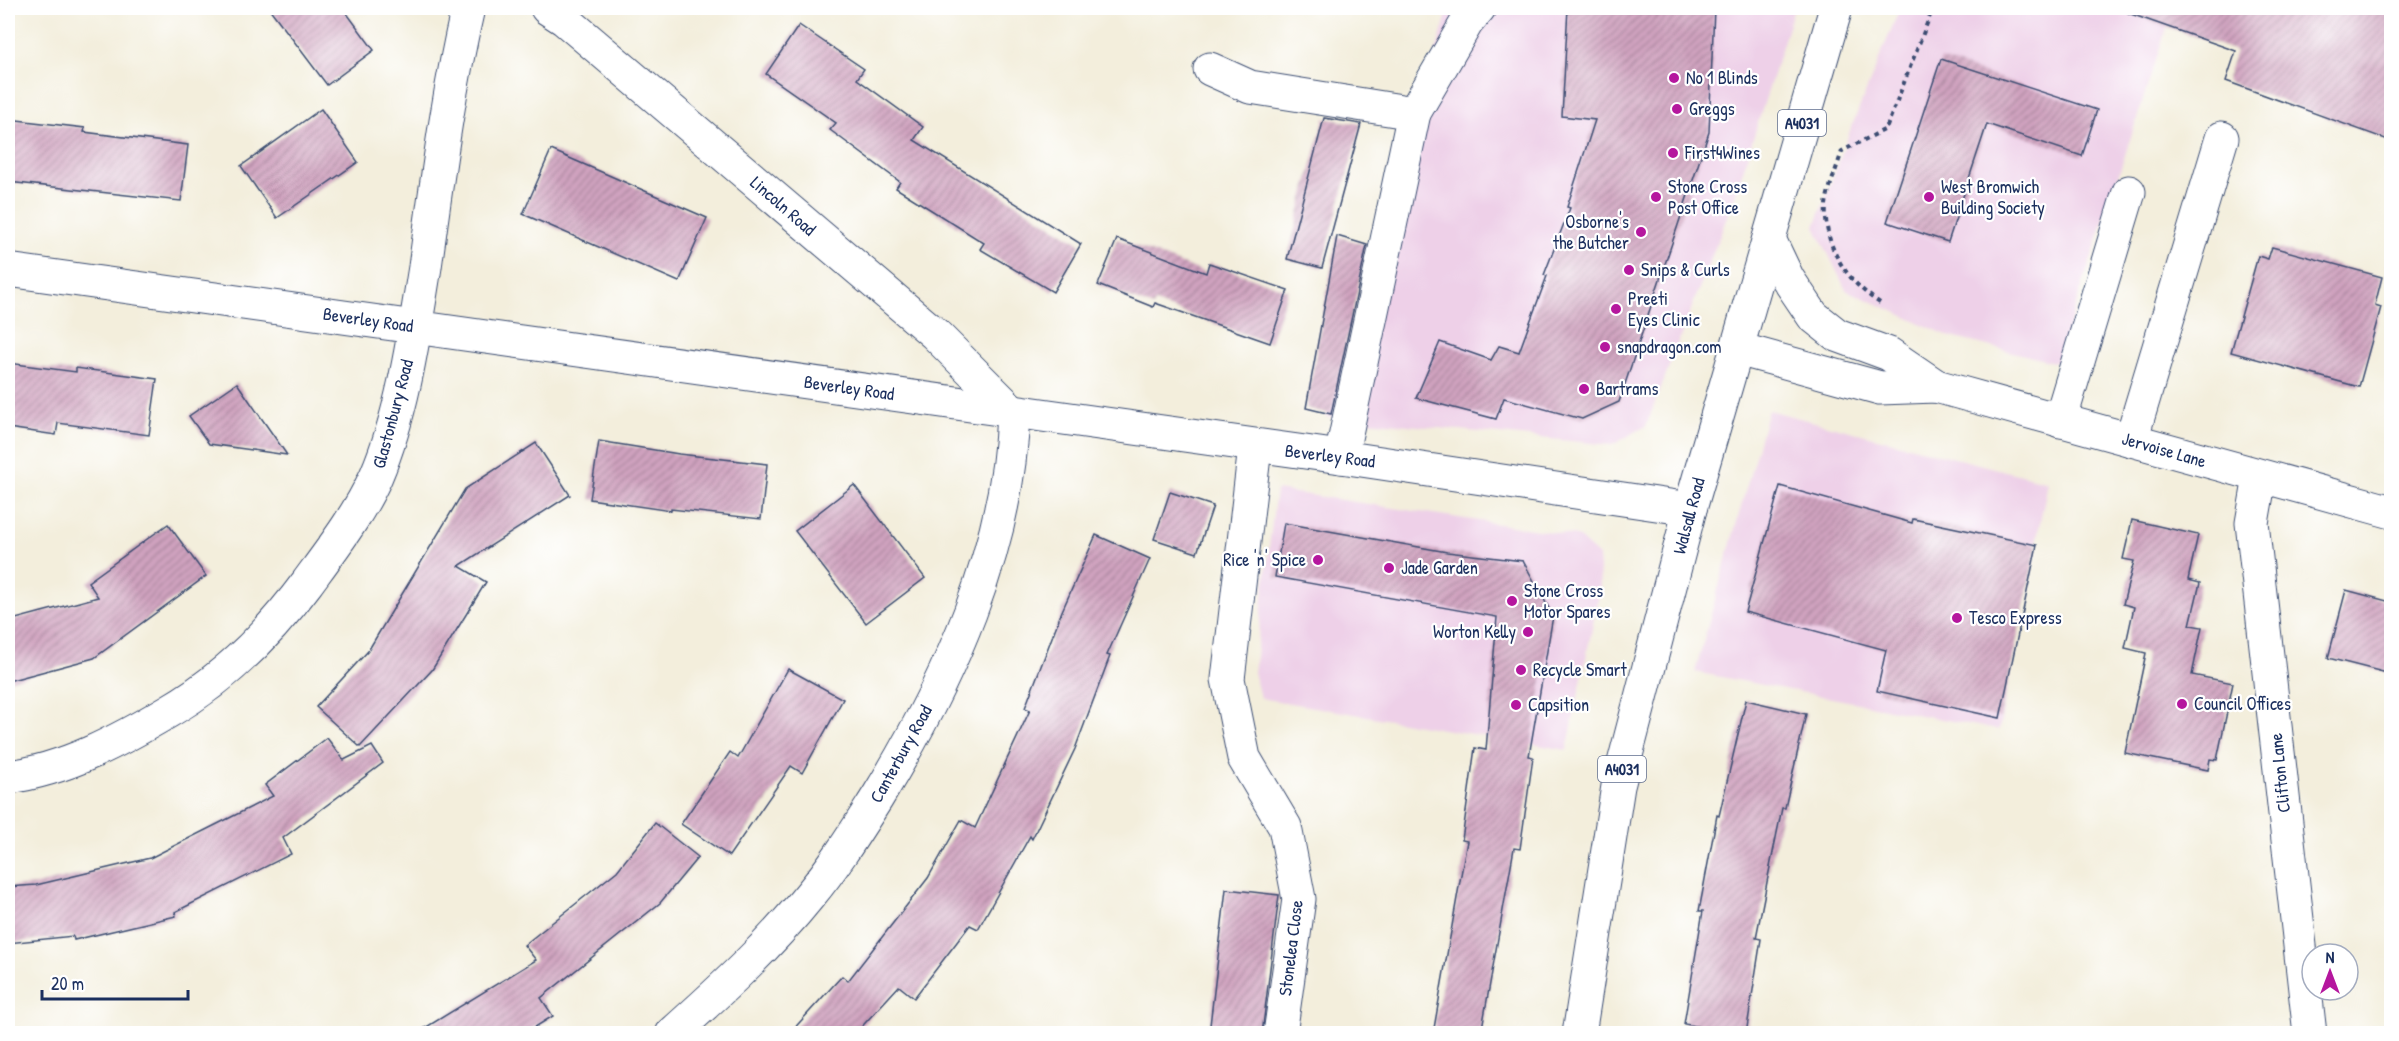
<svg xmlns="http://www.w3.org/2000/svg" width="2399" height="1041" font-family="'Patrick Hand',sans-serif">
  <defs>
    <pattern id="building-hatch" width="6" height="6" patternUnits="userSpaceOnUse" patternTransform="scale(1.5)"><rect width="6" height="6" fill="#d0a3bf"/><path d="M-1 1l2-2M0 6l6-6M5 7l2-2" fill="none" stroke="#a8859e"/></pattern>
  </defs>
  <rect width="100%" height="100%" fill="#fff"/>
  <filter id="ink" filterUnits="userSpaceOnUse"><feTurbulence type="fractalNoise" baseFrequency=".0167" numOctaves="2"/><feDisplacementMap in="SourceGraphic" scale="12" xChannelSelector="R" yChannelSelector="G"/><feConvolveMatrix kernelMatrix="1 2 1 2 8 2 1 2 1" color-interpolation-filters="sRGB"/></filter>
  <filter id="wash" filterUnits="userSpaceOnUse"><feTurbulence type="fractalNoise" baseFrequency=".008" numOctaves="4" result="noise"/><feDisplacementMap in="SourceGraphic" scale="24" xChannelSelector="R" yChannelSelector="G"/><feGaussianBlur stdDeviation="1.35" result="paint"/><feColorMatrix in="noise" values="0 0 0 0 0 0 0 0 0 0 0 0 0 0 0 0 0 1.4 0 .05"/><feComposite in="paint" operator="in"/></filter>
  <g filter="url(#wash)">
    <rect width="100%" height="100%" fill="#f3eedc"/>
    <!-- built -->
    <g fill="#eed0e8">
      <path d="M 1449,8 L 1794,8 L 1735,196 L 1646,426 L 1612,445 L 1326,417 Z"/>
      <path d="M 1900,8 L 2173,8 L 2057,363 L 1951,337 L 1846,290 L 1815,227 L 1851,128 Z"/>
      <path d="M 1768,410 L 2048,482 L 1999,730 L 1695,672 Z"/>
      <path d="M 1276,490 L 1577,536 L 1599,556 L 1600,590 L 1567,750 L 1260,698 L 1254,673 Z"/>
    </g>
    <g id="blocks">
      <!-- building -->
      <g fill="url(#building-hatch)">
        <path d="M 269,8 L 343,8 L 374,50 L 327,85 Z"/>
        <path d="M 1568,8 L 1714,8 L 1709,132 L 1619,402 L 1582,419 L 1504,398 L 1496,419 L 1416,398 L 1440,342 L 1491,360 L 1499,346 L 1519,352 L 1547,276 L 1544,275 L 1570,208 L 1567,207 L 1595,120 L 1562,116 Z"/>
        <path d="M 2129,8 L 2391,8 L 2391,141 L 2226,81 L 2236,51 L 2128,13 Z"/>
        <path d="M 799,25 L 864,69 L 857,79 L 923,127 L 914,140 L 1081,244 L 1053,292 L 980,249 L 984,243 L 896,188 L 900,182 L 830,130 L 836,123 L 766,74 Z"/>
        <path d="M 1941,59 L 2097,110 L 2082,156 L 1987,124 L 1948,242 L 1887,222 Z"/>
        <path d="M 321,109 L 358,162 L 277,218 L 241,166 Z"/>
        <path d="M 1324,118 L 1361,124 L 1322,268 L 1287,259 Z"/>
        <path d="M 8,119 L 85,128 L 84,132 L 188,145 L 181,201 L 8,182 Z"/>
        <path d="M 551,150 L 707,218 L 679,282 L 523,214 Z"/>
        <path d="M 1337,236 L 1367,245 L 1331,414 L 1306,408 Z"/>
        <path d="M 1117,239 L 1206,273 L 1209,263 L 1288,290 L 1270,343 L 1155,303 L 1153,307 L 1098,285 Z"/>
        <path d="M 2272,247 L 2382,277 L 2375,305 L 2381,307 L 2359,387 L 2231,352 L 2258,256 L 2268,259 Z"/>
        <path d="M 8,363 L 76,372 L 76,368 L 157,379 L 149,435 L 58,423 L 56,435 L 8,428 Z"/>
        <path d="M 237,383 L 287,455 L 209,444 L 189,416 Z"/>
        <path d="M 599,441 L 679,454 L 767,464 L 761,519 L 671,509 L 671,511 L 590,499 Z"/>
        <path d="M 536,443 L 570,495 L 459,566 L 486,582 L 432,670 L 360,747 L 316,707 L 368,651 L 465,489 Z"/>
        <path d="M 854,485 L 925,578 L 866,623 L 795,531 Z"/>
        <path d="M 1780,486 L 1912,523 L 1913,519 L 2037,545 L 2000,718 L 1877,691 L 1886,650 L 1745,612 Z"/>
        <path d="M 1170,492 L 1213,506 L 1197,553 L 1154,539 Z"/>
        <path d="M 2132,520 L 2198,535 L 2188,580 L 2200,583 L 2190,625 L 2202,627 L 2192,675 L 2233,683 L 2217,760 L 2210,759 L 2208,770 L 2125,753 L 2146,653 L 2125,648 L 2134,607 L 2123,604 L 2134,561 L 2123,559 Z"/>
        <path d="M 1284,523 L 1447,552 L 1523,561 L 1553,616 L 1529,756 L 1533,757 L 1520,849 L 1514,848 L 1481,1034 L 1433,1034 L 1467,841 L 1462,840 L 1475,748 L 1486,750 L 1497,617 L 1275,577 Z"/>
        <path d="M 168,524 L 206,576 L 94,658 L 8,681 L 8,621 L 98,597 L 88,582 Z"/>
        <path d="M 1096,535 L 1150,559 L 1107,655 L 1110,656 L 1075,749 L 1032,839 L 1030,836 L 978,929 L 970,925 L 914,998 L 899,986 L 855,1034 L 789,1034 L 842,976 L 848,981 L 928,878 L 961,820 L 975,828 L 1030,710 L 1025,708 L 1062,611 Z"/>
        <path d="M 2346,590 L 2391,602 L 2391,674 L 2328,658 Z"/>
        <path d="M 788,669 L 843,699 L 802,773 L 791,766 L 729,856 L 681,824 L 730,752 L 738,758 Z"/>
        <path d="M 1746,700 L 1806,714 L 1785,808 L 1782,808 L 1768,877 L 1756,938 L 1761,939 L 1746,1034 L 1742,1034 L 1684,1024 L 1703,911 L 1699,911 L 1717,815 L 1719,816 Z"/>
        <path d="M 327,738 L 344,760 L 372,746 L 383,763 L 283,838 L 291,854 L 175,912 L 176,916 L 74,940 L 73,936 L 8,943 L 8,887 L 36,885 L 150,858 L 273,796 L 265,785 Z"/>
        <path d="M 655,823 L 698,857 L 660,903 L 541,998 L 553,1016 L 524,1034 L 415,1034 L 536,960 L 524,945 L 617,871 Z"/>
        <path d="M 1226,889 L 1279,895 L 1262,1034 L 1209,1034 Z"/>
      </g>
    </g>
  </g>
  <g filter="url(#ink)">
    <use href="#blocks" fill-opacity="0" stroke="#3b4c71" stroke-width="1.5"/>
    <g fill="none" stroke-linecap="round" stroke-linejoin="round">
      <!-- minor casing -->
      <g stroke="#3b4c71" stroke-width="35">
        <g id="minor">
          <path d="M 547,8 L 564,19 L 935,334 L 1013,412 C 1009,549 948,682 877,798 C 856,831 835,865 810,895 C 769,946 721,990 672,1034"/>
          <path d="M 1210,69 L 1250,87 L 1414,113 L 1467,22 L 1479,8"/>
          <path d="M 1769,239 L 1788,279 L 1813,316 L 1837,335 L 1889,354 L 1936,386"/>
          <path d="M 8,270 L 1341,457 L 1690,509"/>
          <path d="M 1738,349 L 1880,388 L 1936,386 L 2392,512"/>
          <path d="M 2060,421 L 2129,192"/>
          <path d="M 2131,440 L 2222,138"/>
          <path d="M 1255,447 L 1228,679 L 1244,758 L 1285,827 L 1299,899 L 1280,1034"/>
          <path d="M 1341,457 L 1414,113"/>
          <path d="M 2260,477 L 2252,523 L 2310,1034"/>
          <path d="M 8,777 C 65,770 120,740 169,711 C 224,679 270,633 307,583 C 332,549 359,514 376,476 C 403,413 414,335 425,267 C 437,180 448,93 468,8"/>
        </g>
      </g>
      <!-- major casing -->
      <g stroke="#3b4c71" stroke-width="35">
        <path id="major" d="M 1579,1034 L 1618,786 L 1690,509 L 1836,8"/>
      </g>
      <!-- path -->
      <path stroke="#3b4c71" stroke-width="4" stroke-dasharray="4.5 4.5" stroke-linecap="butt" d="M 1880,303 C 1847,282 1823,246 1826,205 C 1828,188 1837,168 1842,151 L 1886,129 L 1933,8"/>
      <!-- minor -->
      <use href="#minor" stroke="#fff" stroke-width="33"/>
      <!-- major -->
      <use href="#major" stroke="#fff" stroke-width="33"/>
    </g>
  </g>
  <!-- markers -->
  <g fill="#b5179e" stroke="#fff" stroke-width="2">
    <circle cx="1674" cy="78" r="6"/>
    <circle cx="1677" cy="109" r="6"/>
    <circle cx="1673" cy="153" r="6"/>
    <circle cx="1656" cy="197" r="6"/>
    <circle cx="1929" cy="197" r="6"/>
    <circle cx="1641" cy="232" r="6"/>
    <circle cx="1629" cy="270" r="6"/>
    <circle cx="1616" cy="309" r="6"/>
    <circle cx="1605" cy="347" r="6"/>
    <circle cx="1584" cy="389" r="6"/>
    <circle cx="1318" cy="560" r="6"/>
    <circle cx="1389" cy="568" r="6"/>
    <circle cx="1512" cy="601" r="6"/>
    <circle cx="1957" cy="618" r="6"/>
    <circle cx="1528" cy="632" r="6"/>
    <circle cx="1521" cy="670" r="6"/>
    <circle cx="2182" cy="704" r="6"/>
    <circle cx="1516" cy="705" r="6"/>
  </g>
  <g text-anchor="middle" stroke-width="4.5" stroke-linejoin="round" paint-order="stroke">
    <!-- shield labels -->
    <g fill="#fff" stroke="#5f6d8e" stroke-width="1.5">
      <rect x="1778" y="110" width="48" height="26" rx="4.5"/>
      <rect x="1598" y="756" width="48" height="26" rx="4.5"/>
    </g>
    <g font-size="16" font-weight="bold" fill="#1b2f5e">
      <text x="1802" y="129">A4031</text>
      <text x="1622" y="775">A4031</text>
    </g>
    <!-- poi labels -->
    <g font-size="18" fill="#1b2f5e" stroke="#fff" text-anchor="start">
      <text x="1686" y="84">No 1 Blinds</text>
      <text x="1689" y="115">Greggs</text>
      <text x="1685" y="159">First4Wines</text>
      <text x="1668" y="193">Stone Cross<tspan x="1668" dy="21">Post Office</tspan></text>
      <text x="1941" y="193">West Bromwich<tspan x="1941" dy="21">Building Society</tspan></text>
      <text x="1629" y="228" text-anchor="end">Osborne's<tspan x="1629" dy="21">the Butcher</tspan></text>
      <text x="1641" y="276">Snips &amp; Curls</text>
      <text x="1628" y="305">Preeti<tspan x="1628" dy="21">Eyes Clinic</tspan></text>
      <text x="1617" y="353">snapdragon.com</text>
      <text x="1596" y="395">Bartrams</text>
      <text x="1306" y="566" text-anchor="end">Rice 'n' Spice</text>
      <text x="1401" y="574">Jade Garden</text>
      <text x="1524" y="597">Stone Cross<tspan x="1524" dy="21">Motor Spares</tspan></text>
      <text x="1969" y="624">Tesco Express</text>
      <text x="1516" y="638" text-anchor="end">Worton Kelly</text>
      <text x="1533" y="676">Recycle Smart</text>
      <text x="2194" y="710">Council Offices</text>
      <text x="1528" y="711">Capsition</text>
    </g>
    <!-- street labels -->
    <g font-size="18" fill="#1b2f5e" stroke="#fff">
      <text transform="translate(783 206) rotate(41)" y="6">Lincoln Road</text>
      <text transform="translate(368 320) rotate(8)" y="6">Beverley Road</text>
      <text transform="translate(849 388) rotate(8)" y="6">Beverley Road</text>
      <text transform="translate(393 414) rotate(-75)" y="6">Glastonbury Road</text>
      <text transform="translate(2164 450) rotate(16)" y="6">Jervoise Lane</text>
      <text transform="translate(1330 456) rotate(7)" y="6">Beverley Road</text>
      <text transform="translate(1689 516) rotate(-75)" y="6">Walsall Road</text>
      <text transform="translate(901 754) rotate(-61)" y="6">Canterbury Road</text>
      <text transform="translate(2280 773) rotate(-96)" y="6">Clifton Lane</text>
      <text transform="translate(1291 948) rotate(-83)" y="6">Stonelea Close</text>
    </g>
  </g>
  <!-- margin -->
  <rect width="2399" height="1041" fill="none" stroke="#fff" stroke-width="30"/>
  <!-- north arrow -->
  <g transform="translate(2330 972)"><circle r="28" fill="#ffffff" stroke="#a4acbf" stroke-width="1.5"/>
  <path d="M0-4.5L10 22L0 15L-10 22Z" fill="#b5179e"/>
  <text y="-9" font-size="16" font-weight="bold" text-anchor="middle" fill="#1b2f5e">N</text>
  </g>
  <!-- scale -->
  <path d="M42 990v9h146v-9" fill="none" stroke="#1b2f5e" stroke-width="3"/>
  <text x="51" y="990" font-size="18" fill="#1b2f5e" stroke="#ffffff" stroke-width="4.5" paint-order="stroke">20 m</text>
</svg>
